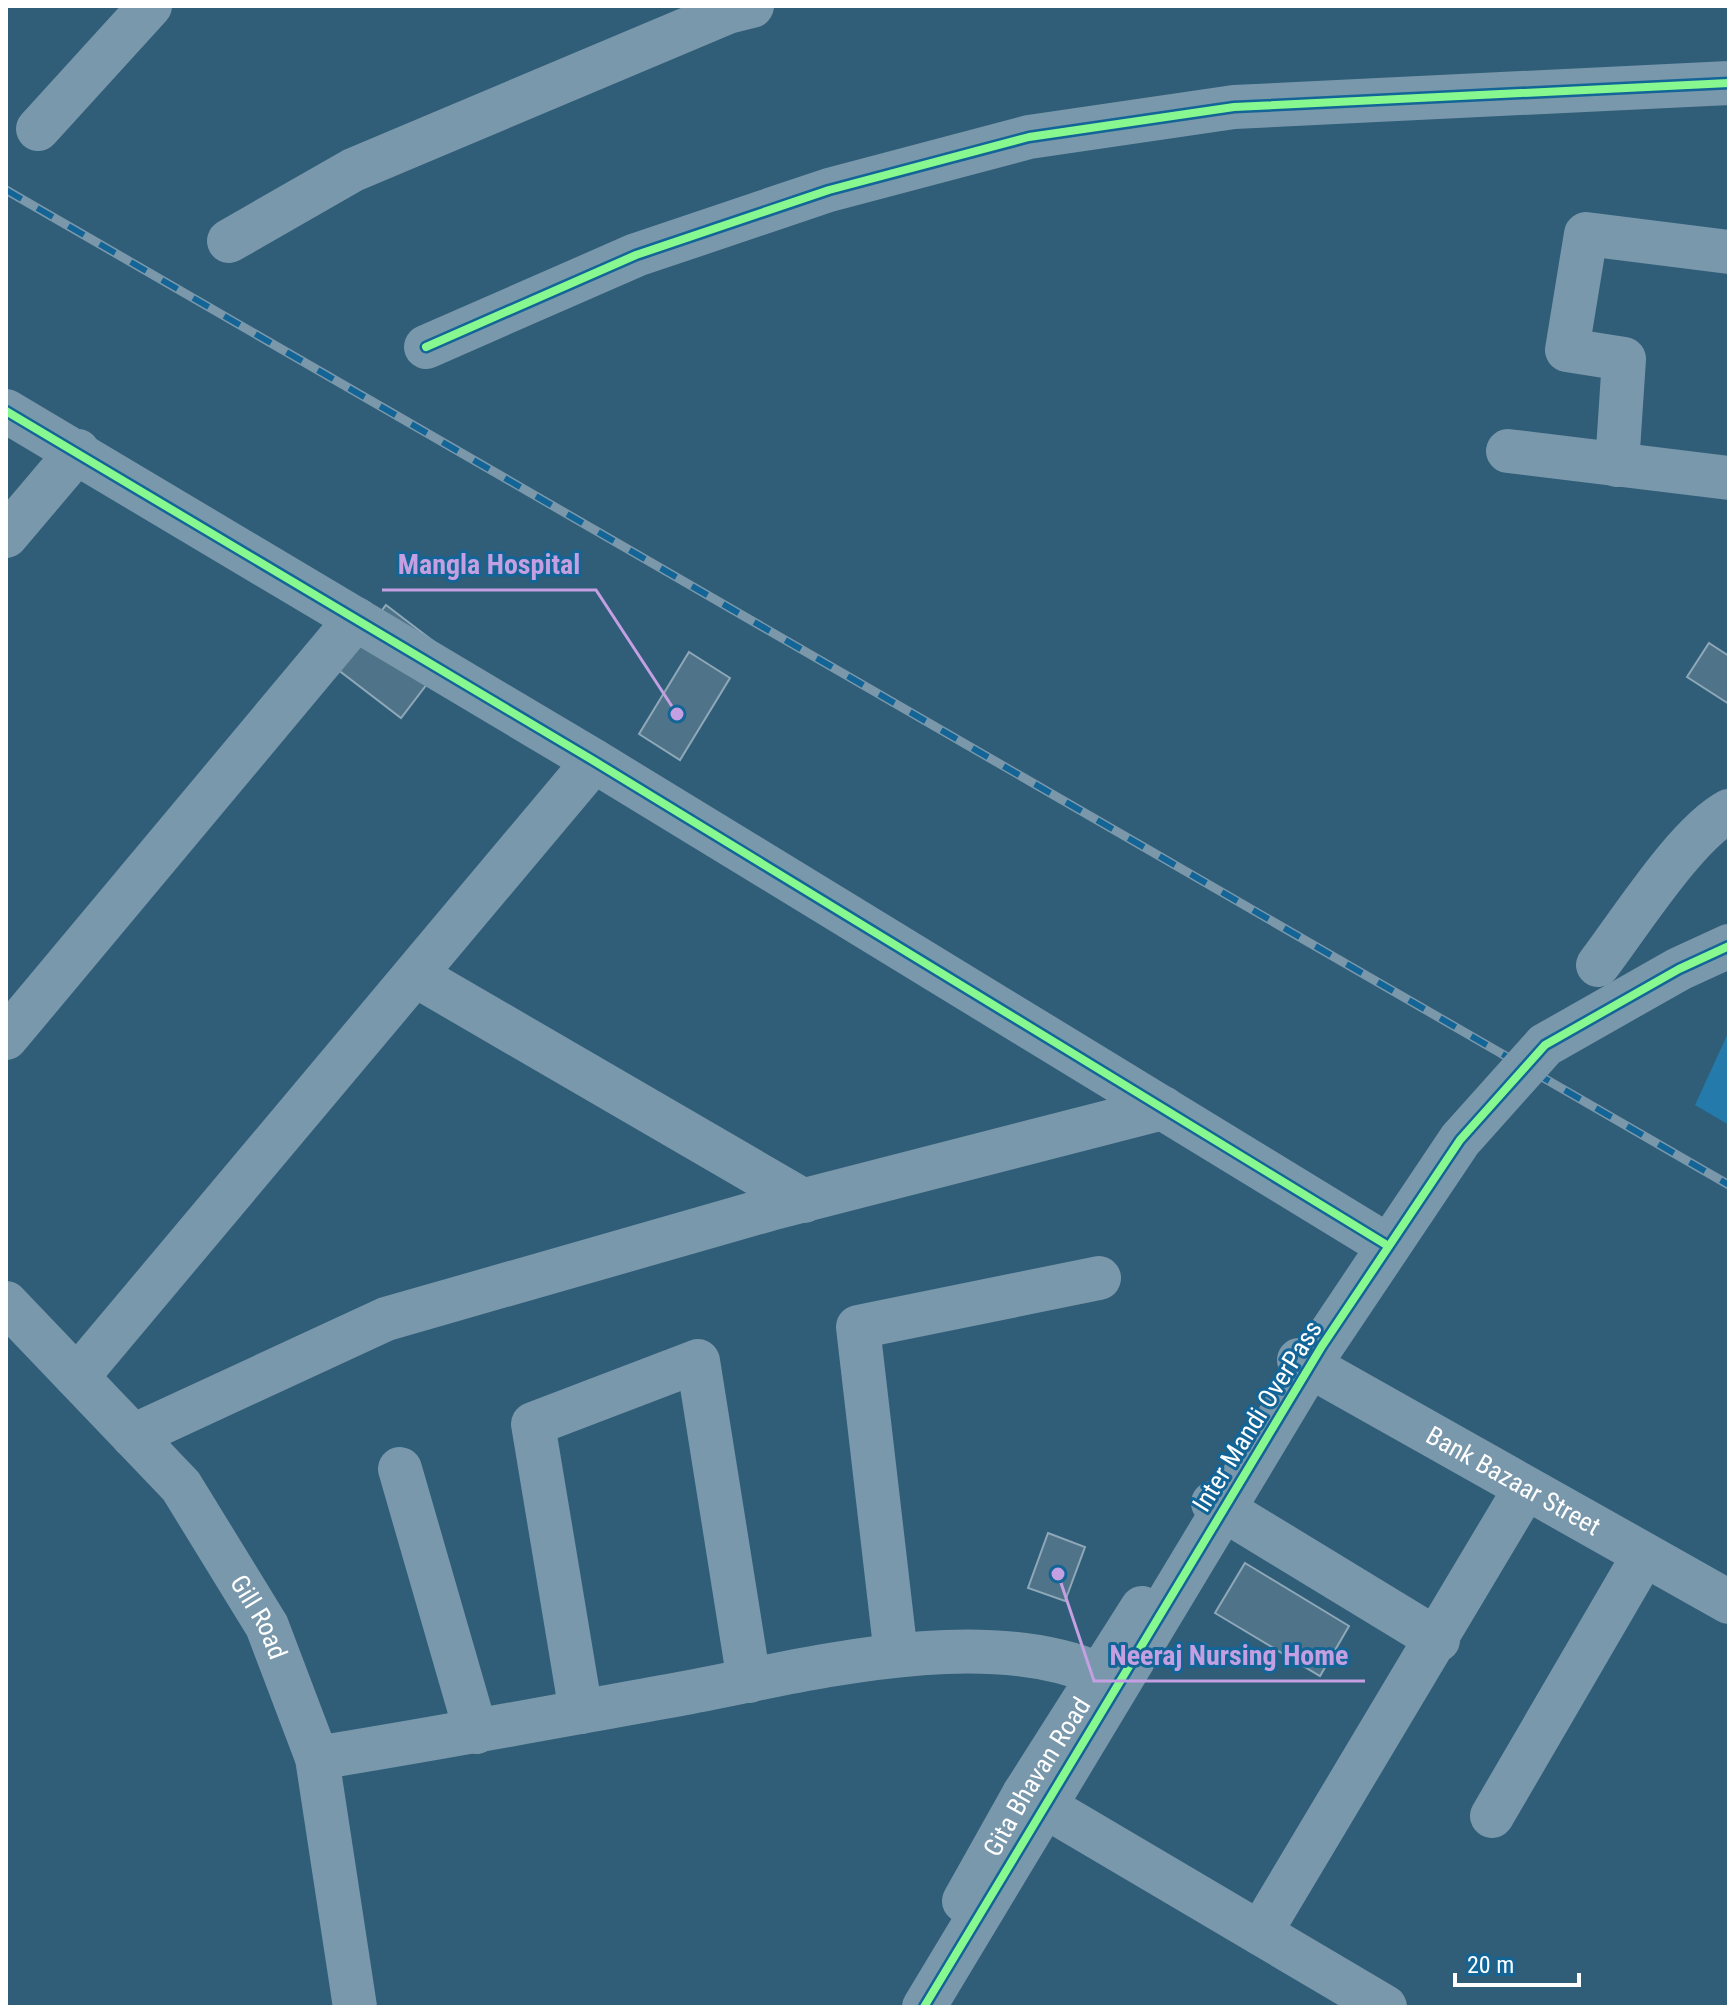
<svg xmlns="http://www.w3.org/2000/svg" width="1735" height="2013" font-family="'Roboto Condensed',sans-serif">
  <rect width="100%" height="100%" fill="#305d78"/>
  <!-- green -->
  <path fill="#237aab" d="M 1729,1031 L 1729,1125 L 1695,1105 Z"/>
  <!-- building -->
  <g fill="#4f7388" stroke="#8ea8b8" stroke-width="2">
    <path d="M 386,605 L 450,654 L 401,718 L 337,669 Z"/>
    <path d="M 1709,643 L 1729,656 L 1729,704 L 1687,677 Z"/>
    <path d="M 689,652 L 730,678 L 680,760 L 639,734 Z"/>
    <path d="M 1048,1533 L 1085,1547 L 1065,1601 L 1028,1588 Z"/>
    <path d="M 1245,1563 L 1349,1626 L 1320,1676 L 1215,1613 Z"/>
  </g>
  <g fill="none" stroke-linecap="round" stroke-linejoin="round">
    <!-- minor -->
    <g stroke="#7998ab" stroke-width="44">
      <path d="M 38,129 L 150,6"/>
      <path d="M 229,241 L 353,170 L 728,12 L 752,6"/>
      <path d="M 426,347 L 636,255 L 829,190 L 1029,137 L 1234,107 L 1729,83"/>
      <path d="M 6,411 L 594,761 L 1385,1244"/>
      <path d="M 1508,451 L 1729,478"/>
      <path d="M 1617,465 L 1624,359 L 1567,350 L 1586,234 L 1729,252"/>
      <path d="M 6,536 L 78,451"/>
      <path d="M 1598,965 C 1630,923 1686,834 1729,811"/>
      <path d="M 415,975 L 804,1201"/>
      <path d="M 6,1038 L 356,619"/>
      <path id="s1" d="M 6,1303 L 181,1486 L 267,1626 L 317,1758 L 355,2007"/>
      <path id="s2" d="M 1299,1360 L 1729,1602"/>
      <path d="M 77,1377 L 594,761"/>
      <path d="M 133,1436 L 386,1319 L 770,1209 L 1163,1108"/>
      <path d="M 400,1469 L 476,1732"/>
      <path d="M 1213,1503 L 1438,1640"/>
      <path d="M 896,1655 L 858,1327 L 1099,1278"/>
      <path d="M 581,1712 L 533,1424 L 698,1361 L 749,1681"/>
      <path d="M 317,1758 C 435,1739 552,1717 669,1696 C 797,1673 975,1622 1098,1674"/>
      <path d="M 1024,1794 L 1385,2007"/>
      <path d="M 1492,1816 L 1644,1555"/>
      <path id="s3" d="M 964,1901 L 1024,1794 L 1142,1608"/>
      <path d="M 1260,1933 L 1525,1489"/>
    </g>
    <!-- rail casing -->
    <g stroke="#7b98aa" stroke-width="9">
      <path id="rail" d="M 6,190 L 1729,1185"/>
    </g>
    <!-- rail -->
    <use href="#rail" stroke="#126596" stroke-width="6" stroke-dasharray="18" stroke-linecap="butt"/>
    <!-- minor-bridge -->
    <path stroke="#7998ab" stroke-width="44" d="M 924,2007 L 1322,1346 L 1460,1140 L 1545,1045 L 1679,969 L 1729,946"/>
    <!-- cycleway casing -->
    <g stroke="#126596" stroke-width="13">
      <g id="cycleway">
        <path d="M 426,347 L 636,255 L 829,190 L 1029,137 L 1234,107 L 1729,83"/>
        <path d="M 6,411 L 594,761 L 1385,1244"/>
        <path d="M 924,2007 L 1322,1346 L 1460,1140 L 1545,1045 L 1679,969 L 1729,946"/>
      </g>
    </g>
    <!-- cycleway -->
    <use href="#cycleway" stroke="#87f88f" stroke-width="8"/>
  </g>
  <g text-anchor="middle" stroke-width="6" stroke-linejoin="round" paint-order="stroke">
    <!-- street labels -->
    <g font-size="26" fill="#fff" stroke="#126596">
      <text transform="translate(1257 1416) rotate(-58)" y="9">Inter Mandi OverPass</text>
      <text dy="9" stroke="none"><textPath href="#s2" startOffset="246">Bank Bazaar Street</textPath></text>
      <text dy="9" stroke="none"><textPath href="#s1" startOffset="406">Gill Road</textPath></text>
      <text dy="9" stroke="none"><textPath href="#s3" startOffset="144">Gita Bhavan Road</textPath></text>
    </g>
  </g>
  <!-- callouts -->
  <path fill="none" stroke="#c4a0e2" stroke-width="3" d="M677 714L596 590H382M1058 1574L1094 1681H1365"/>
  <g fill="#c4a0e2" stroke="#126596" stroke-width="3">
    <circle cx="677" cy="714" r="8"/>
    <circle cx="1058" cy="1574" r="8"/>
  </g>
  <g font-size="28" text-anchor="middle" font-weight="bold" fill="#c4a0e2" stroke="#126596" stroke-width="6" stroke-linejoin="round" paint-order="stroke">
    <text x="489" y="574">Mangla Hospital</text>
    <text x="1229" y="1665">Neeraj Nursing Home</text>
  </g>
  <!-- border -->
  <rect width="1735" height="2013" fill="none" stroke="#ffffff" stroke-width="16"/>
  <!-- scale -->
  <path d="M1455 1973v12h124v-12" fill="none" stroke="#ffffff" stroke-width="4"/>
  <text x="1467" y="1973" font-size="24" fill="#ffffff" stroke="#126596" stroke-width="6" paint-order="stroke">20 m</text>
</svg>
